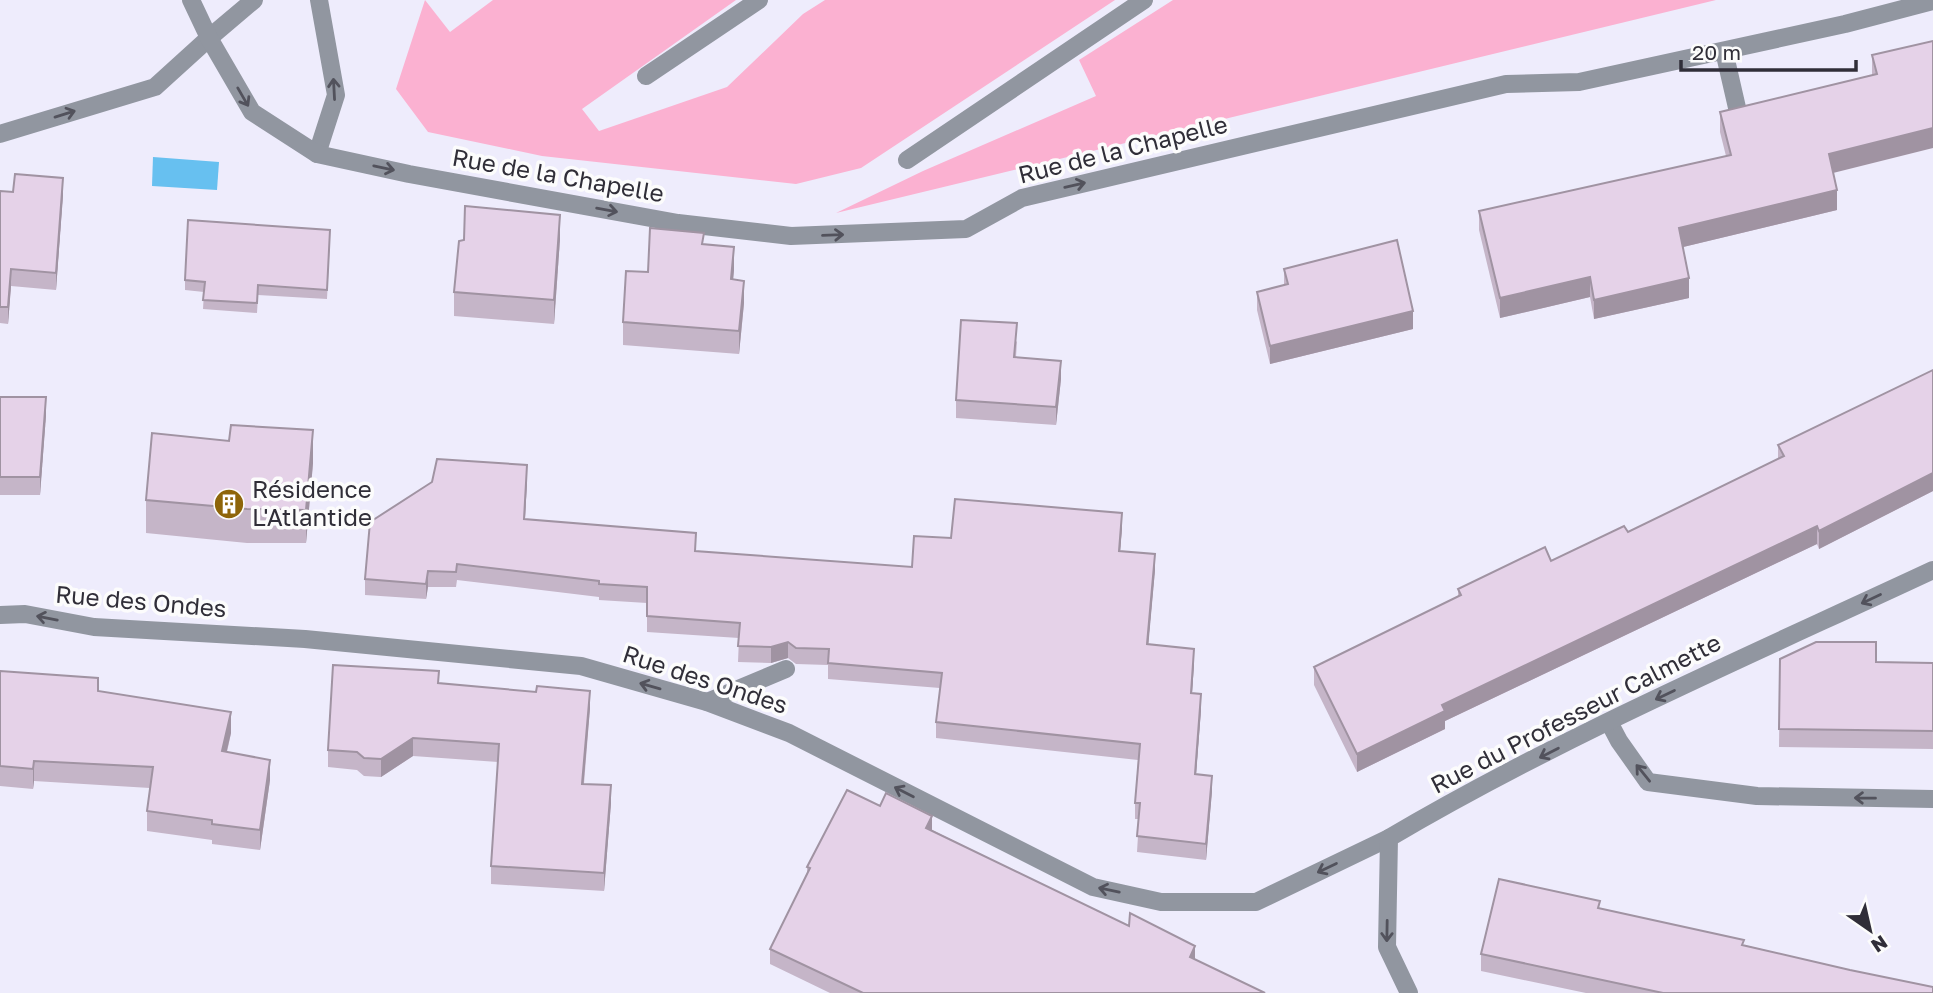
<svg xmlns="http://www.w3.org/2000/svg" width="1933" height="993" font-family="'Golos Text',sans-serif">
  <rect width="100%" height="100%" fill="#eeecfc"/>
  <!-- green -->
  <g fill="#fbb1d1">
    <path d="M 425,0 L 450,32 L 493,0 L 736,0 L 582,109 L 599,131 L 727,87 L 803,14 L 825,0 L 1115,0 L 861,168 L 796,184 L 542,156 L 428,132 L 396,89 Z"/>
    <path d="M 1173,0 L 1716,0 L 836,213 L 923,171 L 1096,96 L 1079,60 Z"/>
  </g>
  <!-- water -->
  <path fill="#67c0f0" d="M 153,157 L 219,162 L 217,190 L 152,186 Z"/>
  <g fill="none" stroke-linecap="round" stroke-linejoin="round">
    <!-- service -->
    <g stroke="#9196a0" stroke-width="18">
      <path d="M 209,38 L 254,0"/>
      <path d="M 1724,51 L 1738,112"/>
      <path d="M 646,76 L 759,0"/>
      <path d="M 317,154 L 336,95 L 319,0"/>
      <path d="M 907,160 L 1144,0"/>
      <path d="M 707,702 L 786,669"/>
    </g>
    <!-- minor -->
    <g stroke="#9196a0" stroke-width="18">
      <path d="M 0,134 L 155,87 L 209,38"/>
      <path d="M 0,615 L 25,614 L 94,627 L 305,639 L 581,666 L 707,702 L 789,733 L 1093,887 L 1161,902 L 1256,902 L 1389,838"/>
      <path d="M 1609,722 L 1619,741 L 1648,782 L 1757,796 L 1933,799"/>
    </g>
    <!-- tertiary -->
    <g stroke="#9196a0" stroke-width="18">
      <path d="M 191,0 L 209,38 L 252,112 L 317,154 L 409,174 L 678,223 L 791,236 L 966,229 L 1022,198 L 1506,84 L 1579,82 L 1845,24 L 1933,1"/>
      <path d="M 1409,993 L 1387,947 L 1389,838 C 1562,736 1751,655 1933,570"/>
    </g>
  </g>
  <!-- wall -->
  <g fill="#c5b5c8">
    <path d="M 1933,41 L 1833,173 L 1837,210 L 1683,247 L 1689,298 L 1594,319 L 1590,297 L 1500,318 L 1479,230 L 1479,211 L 1726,156 L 1720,132 L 1720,112 L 1872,75 L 1872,55 Z"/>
    <path d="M 0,191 L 63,195 L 56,290 L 11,286 L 8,324 L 0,323 Z"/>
    <path d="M 560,239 L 554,324 L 454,316 L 454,292 Z"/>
    <path d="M 330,240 L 327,299 L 258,295 L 257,313 L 203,309 L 204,292 L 185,290 L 185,280 Z"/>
    <path d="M 704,244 L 734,270 L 733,279 L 744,303 L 739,354 L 623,345 L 623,322 L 648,272 Z"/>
    <path d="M 1284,269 L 1413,329 L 1270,364 L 1257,310 L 1257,292 L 1284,285 Z"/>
    <path d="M 1017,341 L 1016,357 L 1061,379 L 1056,425 L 956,418 L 956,400 Z"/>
    <path d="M 1933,370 L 1933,491 L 1819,549 L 1817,544 L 1445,721 L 1445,729 L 1357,772 L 1314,685 L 1314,667 L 1458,596 L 1458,589 L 1551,561 L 1628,532 L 1778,459 L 1778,445 Z"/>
    <path d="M 0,397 L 46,415 L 40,495 L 0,495 Z"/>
    <path d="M 313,463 L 306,543 L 247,543 L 146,533 L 146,500 Z"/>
    <path d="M 527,481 L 525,519 L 696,551 L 912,567 L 951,538 L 1122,528 L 1120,551 L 1155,570 L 1148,645 L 1194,664 L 1192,693 L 1201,710 L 1196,774 L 1212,791 L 1206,860 L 1137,852 L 1139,819 L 1135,819 L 1135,803 L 1138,760 L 936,738 L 936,722 L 940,688 L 828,679 L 828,665 L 796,664 L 788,658 L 771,663 L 738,662 L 739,638 L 647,632 L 647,603 L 599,600 L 599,597 L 457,580 L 456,587 L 428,587 L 426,599 L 365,595 L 365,579 Z"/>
    <path d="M 1780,659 L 1933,663 L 1933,749 L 1779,747 Z"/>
    <path d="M 0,671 L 98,692 L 231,733 L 227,752 L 270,780 L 260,850 L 212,844 L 212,840 L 147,831 L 147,811 L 150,788 L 34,781 L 33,789 L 0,786 Z"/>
    <path d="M 439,684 L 590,708 L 584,784 L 611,803 L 604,891 L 491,884 L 491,866 L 498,762 L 413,756 L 381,777 L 364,776 L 357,770 L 328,767 L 328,750 Z"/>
    <path d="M 932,830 L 1195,960 L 1265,993 L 830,993 L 770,964 L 770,949 L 807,873 L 807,867 Z"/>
    <path d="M 1600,908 L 1744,945 L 1850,970 L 1933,993 L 1586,993 L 1481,971 L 1481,954 Z"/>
  </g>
  <!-- shaded-wall -->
  <g fill="#a093a2">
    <path d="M 1933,128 L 1933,148 L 1829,174 L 1829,154 Z"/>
    <path d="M 63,178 L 63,195 L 56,290 L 56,273 Z"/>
    <path d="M 1837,190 L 1837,210 L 1679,248 L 1679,228 Z"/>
    <path d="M 560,215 L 560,239 L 554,324 L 554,300 Z"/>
    <path d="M 734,247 L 734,270 L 731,302 L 731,279 Z"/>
    <path d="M 11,269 L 11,286 L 8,324 L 8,307 Z"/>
    <path d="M 1590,277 L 1590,297 L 1500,318 L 1500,298 Z"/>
    <path d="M 1689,278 L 1689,298 L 1594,319 L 1594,300 Z"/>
    <path d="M 744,281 L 744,303 L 739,354 L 739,331 Z"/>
    <path d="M 1413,311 L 1413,329 L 1270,364 L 1270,346 Z"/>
    <path d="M 1061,361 L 1061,379 L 1056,425 L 1056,407 Z"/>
    <path d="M 46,397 L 46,415 L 40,495 L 40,477 Z"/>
    <path d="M 313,430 L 313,463 L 306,543 L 306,510 Z"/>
    <path d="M 527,465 L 527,481 L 524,535 L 524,519 Z"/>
    <path d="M 1933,473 L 1933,491 L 1819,549 L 1819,531 Z"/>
    <path d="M 1122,513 L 1122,528 L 1119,567 L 1119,551 Z"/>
    <path d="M 1817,526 L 1817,544 L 1445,721 L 1445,729 L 1357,772 L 1357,754 L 1442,705 Z"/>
    <path d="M 1155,554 L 1155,570 L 1147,660 L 1147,644 Z"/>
    <path d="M 428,571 L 428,587 L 426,599 L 426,584 Z"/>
    <path d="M 788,642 L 788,658 L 771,663 L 771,647 Z"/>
    <path d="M 1194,649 L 1194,664 L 1191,709 L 1191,693 Z"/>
    <path d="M 590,691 L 590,708 L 582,801 L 582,784 Z"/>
    <path d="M 1201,694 L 1201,710 L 1195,789 L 1195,774 Z"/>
    <path d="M 231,712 L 231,733 L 222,771 L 222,751 Z"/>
    <path d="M 413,738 L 413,756 L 381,777 L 381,759 Z"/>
    <path d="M 270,760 L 270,780 L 260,850 L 260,830 Z"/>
    <path d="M 34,761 L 34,781 L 33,789 L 33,769 Z"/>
    <path d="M 1212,776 L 1212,791 L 1206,860 L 1206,844 Z"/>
    <path d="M 611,785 L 611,803 L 604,891 L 604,873 Z"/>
    <path d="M 932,816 L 932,832 L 926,828 Z"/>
    <path d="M 1195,946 L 1195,962 L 1190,957 Z"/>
  </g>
  <!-- building -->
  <g fill="#e5d2e8" stroke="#a093a2" stroke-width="2">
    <path d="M 1933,41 L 1933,128 L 1829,154 L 1837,190 L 1679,228 L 1689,278 L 1594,300 L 1590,277 L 1500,298 L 1479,211 L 1731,155 L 1720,112 L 1877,74 L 1872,55 Z"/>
    <path d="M 15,174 L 63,178 L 56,273 L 11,269 L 8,307 L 0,307 L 0,191 L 13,192 Z"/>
    <path d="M 465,206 L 560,215 L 554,300 L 454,292 L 459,241 L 464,240 Z"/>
    <path d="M 188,220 L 330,230 L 327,290 L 258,285 L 257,303 L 203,300 L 205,282 L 185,280 Z"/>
    <path d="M 650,228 L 704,233 L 702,244 L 734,247 L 731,279 L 744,281 L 739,331 L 623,322 L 626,271 L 648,272 Z"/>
    <path d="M 1397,240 L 1413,311 L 1270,346 L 1257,292 L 1288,284 L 1284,269 Z"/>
    <path d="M 961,320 L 1017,323 L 1014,357 L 1061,361 L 1056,407 L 956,400 Z"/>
    <path d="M 1933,370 L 1933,473 L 1819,531 L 1817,526 L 1442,705 L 1445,711 L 1357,754 L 1314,667 L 1461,595 L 1458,589 L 1545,547 L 1551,561 L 1624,526 L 1628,532 L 1784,456 L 1778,445 Z"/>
    <path d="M 0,397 L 46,397 L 40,477 L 0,477 Z"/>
    <path d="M 231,425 L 313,430 L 306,510 L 247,509 L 146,500 L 152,433 L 229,441 Z"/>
    <path d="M 437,459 L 527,465 L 524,519 L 696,533 L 695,551 L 912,567 L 914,536 L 951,538 L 955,499 L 1122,513 L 1119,551 L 1155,554 L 1147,644 L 1194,649 L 1191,693 L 1201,694 L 1195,774 L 1212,776 L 1206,844 L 1137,836 L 1140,803 L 1135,803 L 1140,744 L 936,722 L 942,673 L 828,663 L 829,649 L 796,648 L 788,642 L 771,647 L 738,646 L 740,623 L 647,616 L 647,587 L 599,584 L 599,581 L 457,564 L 456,572 L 428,571 L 426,584 L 365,579 L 370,522 L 432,482 Z"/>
    <path d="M 1816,642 L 1876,642 L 1876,662 L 1933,663 L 1933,731 L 1779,729 L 1780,659 Z"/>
    <path d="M 333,665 L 439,671 L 438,683 L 536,692 L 537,686 L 590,691 L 582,784 L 611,785 L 604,873 L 491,866 L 499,744 L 413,738 L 381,759 L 364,758 L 357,752 L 328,750 Z"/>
    <path d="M 0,671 L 98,678 L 98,691 L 231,712 L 222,751 L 270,760 L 260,830 L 212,824 L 212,820 L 147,811 L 153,767 L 34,761 L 33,769 L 0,766 Z"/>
    <path d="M 847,790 L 880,806 L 886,793 L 932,816 L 926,828 L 1129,926 L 1130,913 L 1195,946 L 1190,957 L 1265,993 L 863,993 L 770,949 L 810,868 L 807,867 Z"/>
    <path d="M 1499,879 L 1600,901 L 1598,908 L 1744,940 L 1742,945 L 1850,970 L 1933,987 L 1933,993 L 1663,993 L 1481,954 Z"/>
  </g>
  <!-- one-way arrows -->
  <defs><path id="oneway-shaft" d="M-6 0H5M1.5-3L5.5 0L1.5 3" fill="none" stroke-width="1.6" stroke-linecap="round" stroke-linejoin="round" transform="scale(1.75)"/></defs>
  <g stroke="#52525c">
    <use href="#oneway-shaft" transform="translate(334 89) rotate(-93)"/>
    <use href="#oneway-shaft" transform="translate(243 97) rotate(60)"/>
    <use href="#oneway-shaft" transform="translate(65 114) rotate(-17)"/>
    <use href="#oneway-shaft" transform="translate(384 168) rotate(12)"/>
    <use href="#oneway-shaft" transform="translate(1075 185) rotate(-13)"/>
    <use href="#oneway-shaft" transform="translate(607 210) rotate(10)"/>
    <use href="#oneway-shaft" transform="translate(833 235) rotate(-2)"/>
    <use href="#oneway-shaft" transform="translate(1871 599) rotate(155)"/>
    <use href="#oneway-shaft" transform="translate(47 618) rotate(-169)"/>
    <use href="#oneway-shaft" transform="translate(650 686) rotate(-164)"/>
    <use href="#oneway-shaft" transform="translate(1665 695) rotate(154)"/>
    <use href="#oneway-shaft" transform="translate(1549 753) rotate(153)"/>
    <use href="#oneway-shaft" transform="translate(1643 773) rotate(-129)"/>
    <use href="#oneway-shaft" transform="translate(904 792) rotate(-153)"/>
    <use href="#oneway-shaft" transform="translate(1865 798) rotate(-179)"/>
    <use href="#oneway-shaft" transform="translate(1327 868) rotate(154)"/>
    <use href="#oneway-shaft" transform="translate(1109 890) rotate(-168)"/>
    <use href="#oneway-shaft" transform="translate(1387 931) rotate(91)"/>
  </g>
  <!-- icons -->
  <defs>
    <g id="building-disc" transform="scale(1.575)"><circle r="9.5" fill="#8e650a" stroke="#fcfcfc"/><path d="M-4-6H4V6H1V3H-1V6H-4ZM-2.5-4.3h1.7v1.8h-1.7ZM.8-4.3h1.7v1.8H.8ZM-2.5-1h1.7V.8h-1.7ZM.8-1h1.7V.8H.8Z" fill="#fff"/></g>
  </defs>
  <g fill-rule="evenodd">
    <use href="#building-disc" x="229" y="504"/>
  </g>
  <g text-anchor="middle" stroke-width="7" stroke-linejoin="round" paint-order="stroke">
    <!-- street labels -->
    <g font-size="24" fill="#302e38" stroke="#fcfcfc">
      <text transform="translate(1123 150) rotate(-14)" y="8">Rue de la Chapelle</text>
      <text transform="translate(558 176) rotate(10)" y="8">Rue de la Chapelle</text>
      <text transform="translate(141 602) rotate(5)" y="8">Rue des Ondes</text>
      <text transform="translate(705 680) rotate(18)" y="8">Rue des Ondes</text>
      <text transform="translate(1576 714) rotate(-27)" y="8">Rue du Professeur Calmette</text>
    </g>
    <!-- poi labels -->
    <g font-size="24" fill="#302e38" stroke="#fcfcfc" text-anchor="start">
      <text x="252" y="498">Résidence<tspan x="252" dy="28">L'Atlantide</tspan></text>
    </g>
  </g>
  <!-- north arrow -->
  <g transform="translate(1870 930) rotate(146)" stroke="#fcfcfc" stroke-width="5" paint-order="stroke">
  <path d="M0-5L12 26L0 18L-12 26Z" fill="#302e38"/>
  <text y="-10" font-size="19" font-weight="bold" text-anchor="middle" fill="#302e38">N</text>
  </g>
  <!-- scale -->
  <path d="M1681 60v10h175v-10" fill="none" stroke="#302e38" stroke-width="3.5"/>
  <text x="1692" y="60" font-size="21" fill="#302e38" stroke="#fcfcfc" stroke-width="5" paint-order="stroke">20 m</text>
</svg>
